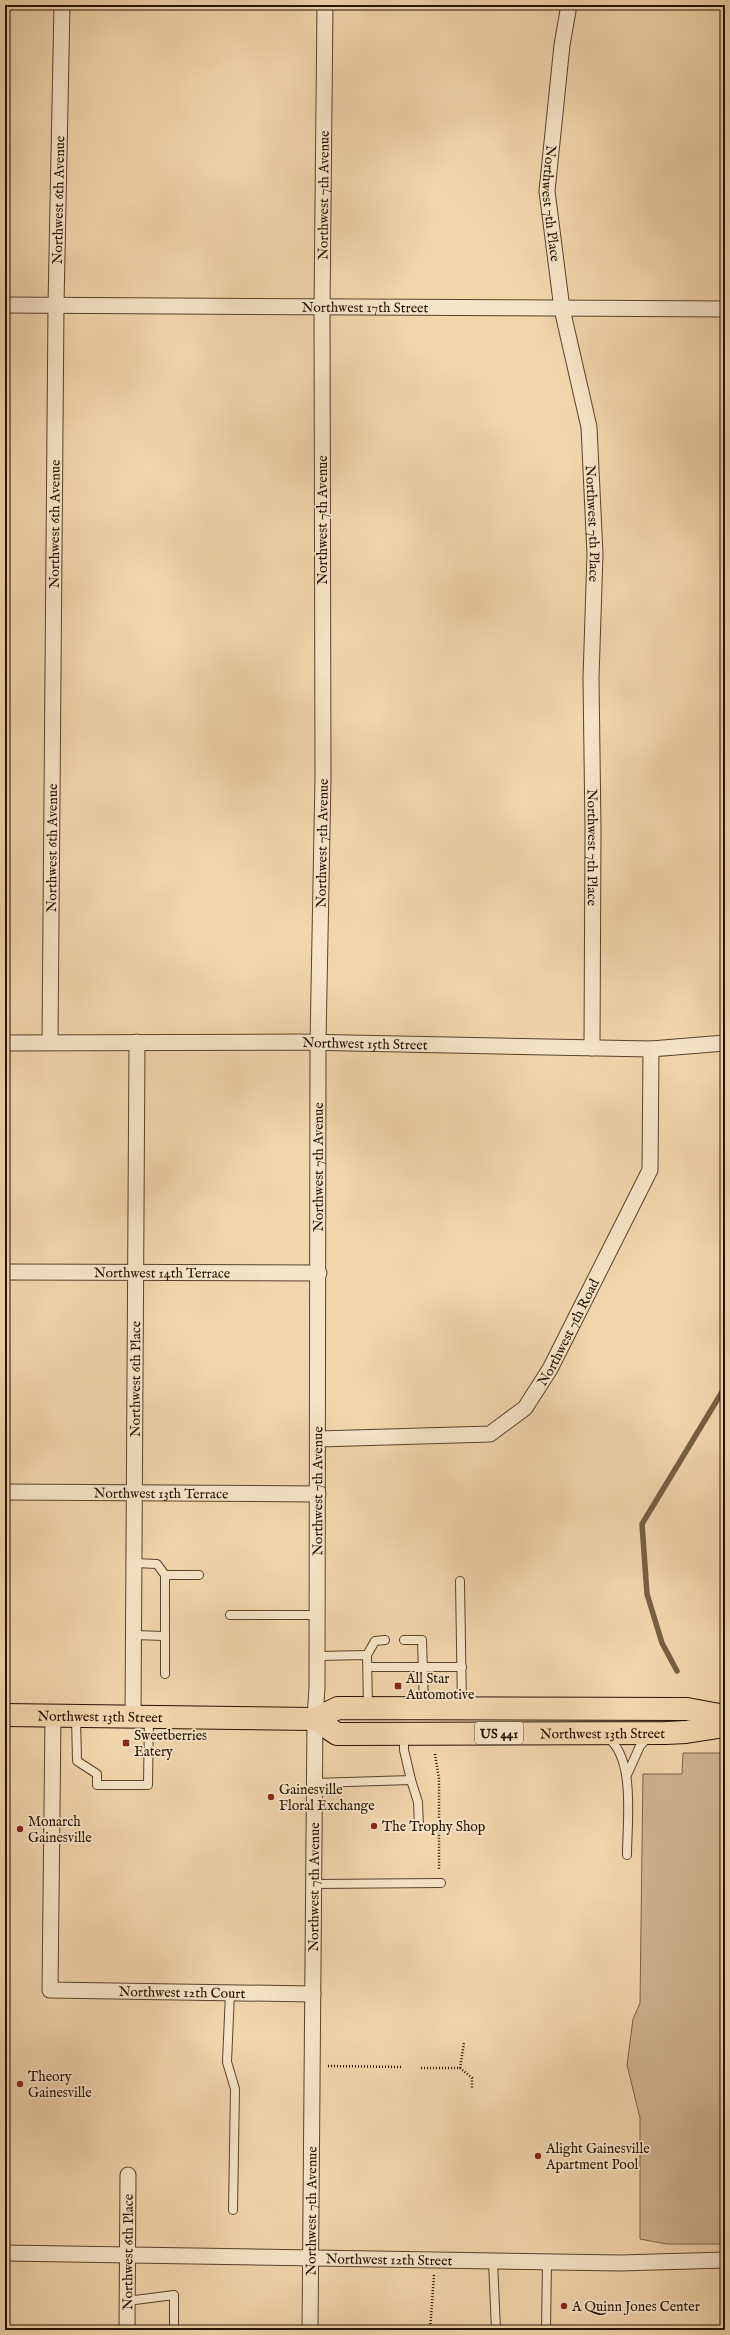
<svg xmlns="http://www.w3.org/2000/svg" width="730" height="2335" font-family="'IM FELL English',serif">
  <rect width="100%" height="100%" fill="#f1d5ab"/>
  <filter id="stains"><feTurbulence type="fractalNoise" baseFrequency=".005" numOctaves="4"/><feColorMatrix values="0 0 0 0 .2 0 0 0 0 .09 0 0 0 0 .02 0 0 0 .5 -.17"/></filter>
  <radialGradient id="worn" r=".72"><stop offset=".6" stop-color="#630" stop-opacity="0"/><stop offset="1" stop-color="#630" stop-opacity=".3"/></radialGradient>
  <!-- green -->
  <path fill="#ceb48e" stroke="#7a6347" d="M 683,1753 L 725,1753 L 725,2244 L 667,2244 L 640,2239 L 640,2118 L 627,2065 L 633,2019 L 640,2003 L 643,1774 L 682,1774 Z"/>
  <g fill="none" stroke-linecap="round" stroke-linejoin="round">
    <!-- stream -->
    <path stroke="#765f44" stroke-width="5.5" d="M 677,1671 L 662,1643 L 647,1594 L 642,1524 L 725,1387"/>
    <!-- service casing -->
    <g stroke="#58432b" stroke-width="10">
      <g id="service">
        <path d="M 135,1563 L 157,1564 L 165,1575 L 165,1674"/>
        <path d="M 165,1575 L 199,1575"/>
        <path d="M 460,1581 L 462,1708"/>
        <path d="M 230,1615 L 317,1615"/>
        <path d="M 134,1635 L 164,1636"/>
        <path d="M 404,1640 L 422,1640 L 424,1707"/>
        <path d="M 367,1655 L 375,1641 L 385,1640"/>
        <path d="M 317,1656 L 367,1655 L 368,1707"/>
        <path d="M 368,1667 L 462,1667"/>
        <path d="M 76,1717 L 77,1761 L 97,1774 L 97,1785 L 148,1785 L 149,1717"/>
        <path d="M 607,1737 C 636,1758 627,1823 627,1855"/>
        <path d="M 627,1775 L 640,1746 L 649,1736"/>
        <path d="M 411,1780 L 418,1802 L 419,1826"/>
        <path d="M 315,1783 L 411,1780 L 404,1750 L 404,1734"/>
        <path d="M 314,1884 L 441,1883"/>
        <path d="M 230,1993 L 227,2062 L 235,2089 L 233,2210"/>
        <path d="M 493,2261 L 496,2330"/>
        <path d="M 127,2301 L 174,2295 L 174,2330"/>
        <path d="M 546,2330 L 547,2262"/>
      </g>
    </g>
    <!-- minor casing -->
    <g stroke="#58432b" stroke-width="17">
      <g id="minor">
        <path id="s1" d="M 569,5 L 562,45 L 547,191 L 562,309 L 589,427 L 595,554 L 591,678 L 593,829 L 592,1048"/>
        <path id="s2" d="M 5,305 L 725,309"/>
        <path id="s3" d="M 50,1042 L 56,305 L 62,5"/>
        <path id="s4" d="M 5,1043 L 300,1042 L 651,1049 L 725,1043"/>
        <path id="s5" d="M 5,1272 L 319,1273"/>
        <path id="s6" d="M 319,1439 L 490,1434 L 525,1408 L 550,1369 L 650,1170 L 651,1049"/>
        <path id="s7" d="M 5,1492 L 318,1494"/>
        <path id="s8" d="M 53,1716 L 50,1990 L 313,1994"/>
        <path id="s9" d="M 133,1717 L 137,1042"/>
        <path id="s10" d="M 5,2253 L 620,2263 L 725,2260"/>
        <path id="s11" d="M 127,2330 L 128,2175"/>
        <path id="s12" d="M 310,2330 L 315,1719 L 317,1687 L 318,1042 L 323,778 L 322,308 L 325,5"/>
      </g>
    </g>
    <!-- primary casing -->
    <g stroke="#251200" stroke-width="24">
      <g id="primary">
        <path id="s13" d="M 5,1715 L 315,1719 L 338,1708 L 687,1709 L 725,1716"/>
        <path id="s14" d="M 315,1719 L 337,1734 L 666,1733 L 686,1732 L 725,1726"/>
      </g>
    </g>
    <!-- path -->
    <g stroke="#251200" stroke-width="2.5" stroke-dasharray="1 2" stroke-linecap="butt">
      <path d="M 435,1754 L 439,1779 L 439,1870"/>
      <path d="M 328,2066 L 401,2067"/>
      <path d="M 421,2068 L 460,2068 L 472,2078 L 472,2089"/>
      <path d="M 460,2068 L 464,2043"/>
      <path d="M 430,2330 L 434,2275"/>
    </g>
    <!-- service -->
    <use href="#service" stroke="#f6e4c8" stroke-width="8"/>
    <!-- minor -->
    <use href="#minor" stroke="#f6e4c8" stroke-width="15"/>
    <!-- primary -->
    <use href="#primary" stroke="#f1d5ab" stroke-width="22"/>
  </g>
  <!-- markers -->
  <g fill="#8f2418" stroke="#f6e4c8" stroke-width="1.5">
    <rect x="394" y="1682" width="8" height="8" rx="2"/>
    <rect x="122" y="1739" width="8" height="8" rx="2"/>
    <circle cx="271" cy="1797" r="4"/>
    <circle cx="374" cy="1826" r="4"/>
    <circle cx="20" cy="1829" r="4"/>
    <circle cx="20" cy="2084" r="4"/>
    <circle cx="538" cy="2156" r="4"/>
    <circle cx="564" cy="2306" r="4"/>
  </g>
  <g text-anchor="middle" stroke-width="3.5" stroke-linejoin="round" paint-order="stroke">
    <!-- shield labels -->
    <rect fill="#f6e4c8" stroke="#64513c" stroke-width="1" x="475" y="1722" width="48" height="22" rx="3"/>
    <g font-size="13" font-weight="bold" fill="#251200">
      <text x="499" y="1738">US 441</text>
    </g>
    <!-- street labels -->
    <g font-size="14" fill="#251200" stroke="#f6e4c8">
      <text dy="5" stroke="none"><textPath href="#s12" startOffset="2135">Northwest 7th Avenue</textPath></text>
      <text dy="5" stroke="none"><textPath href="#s3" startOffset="842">Northwest 6th Avenue</textPath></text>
      <text dy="5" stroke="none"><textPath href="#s1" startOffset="200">Northwest 7th Place</textPath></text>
      <text dy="5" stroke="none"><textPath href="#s2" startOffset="360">Northwest 17th Street</textPath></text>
      <text transform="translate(322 520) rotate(-90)" y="5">Northwest 7th Avenue</text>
      <text dy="5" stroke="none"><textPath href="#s3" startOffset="518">Northwest 6th Avenue</textPath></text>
      <text dy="5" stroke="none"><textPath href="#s1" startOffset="524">Northwest 7th Place</textPath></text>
      <text dy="5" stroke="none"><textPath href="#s12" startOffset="1487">Northwest 7th Avenue</textPath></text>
      <text dy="5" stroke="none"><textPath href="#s3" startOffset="194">Northwest 6th Avenue</textPath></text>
      <text dy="5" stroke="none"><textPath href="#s1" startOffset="848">Northwest 7th Place</textPath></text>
      <text dy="5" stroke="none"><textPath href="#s4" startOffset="360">Northwest 15th Street</textPath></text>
      <text dy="5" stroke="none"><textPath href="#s12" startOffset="1163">Northwest 7th Avenue</textPath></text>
      <text dy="5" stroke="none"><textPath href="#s5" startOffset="157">Northwest 14th Terrace</textPath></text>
      <text dy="5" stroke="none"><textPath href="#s6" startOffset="302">Northwest 7th Road</textPath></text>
      <text dy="5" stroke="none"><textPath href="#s9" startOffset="338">Northwest 6th Place</textPath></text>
      <text dy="5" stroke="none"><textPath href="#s7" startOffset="156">Northwest 13th Terrace</textPath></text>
      <text dy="5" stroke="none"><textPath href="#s12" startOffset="839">Northwest 7th Avenue</textPath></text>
      <text dy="5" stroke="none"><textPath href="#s13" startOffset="95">Northwest 13th Street</textPath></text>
      <text dy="5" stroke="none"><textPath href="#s14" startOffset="292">Northwest 13th Street</textPath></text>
      <text dy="5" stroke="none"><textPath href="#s12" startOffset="443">Northwest 7th Avenue</textPath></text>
      <text dy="5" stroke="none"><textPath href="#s8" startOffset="406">Northwest 12th Court</textPath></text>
      <text dy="5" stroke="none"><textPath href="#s12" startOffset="119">Northwest 7th Avenue</textPath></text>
      <text dy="5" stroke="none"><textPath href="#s11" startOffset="78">Northwest 6th Place</textPath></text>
      <text dy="5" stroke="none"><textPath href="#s10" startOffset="384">Northwest 12th Street</textPath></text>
    </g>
    <!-- poi labels -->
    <g font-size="14" fill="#251200" stroke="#f6e4c8" text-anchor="start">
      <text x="406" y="1683">All Star<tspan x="406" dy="16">Automotive</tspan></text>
      <text x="134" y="1740">Sweetberries<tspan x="134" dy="16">Eatery</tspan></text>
      <text x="279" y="1794">Gainesville<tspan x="279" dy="16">Floral Exchange</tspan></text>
      <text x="28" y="1826">Monarch<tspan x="28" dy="16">Gainesville</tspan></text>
      <text x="382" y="1831">The Trophy Shop</text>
      <text x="28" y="2081">Theory<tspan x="28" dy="16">Gainesville</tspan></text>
      <text x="546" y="2153">Alight Gainesville<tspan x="546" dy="16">Apartment Pool</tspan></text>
      <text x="572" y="2311">A Quinn Jones Center</text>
    </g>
  </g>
  <!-- margin -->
  <rect width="730" height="2335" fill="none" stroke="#f1d5ab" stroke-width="20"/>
  <rect x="6" y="6" width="718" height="2323" fill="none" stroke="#251200" stroke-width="2"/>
  <rect x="10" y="10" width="710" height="2315" fill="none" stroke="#251200"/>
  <rect width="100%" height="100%" filter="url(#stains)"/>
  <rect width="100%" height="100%" fill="url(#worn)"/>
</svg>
